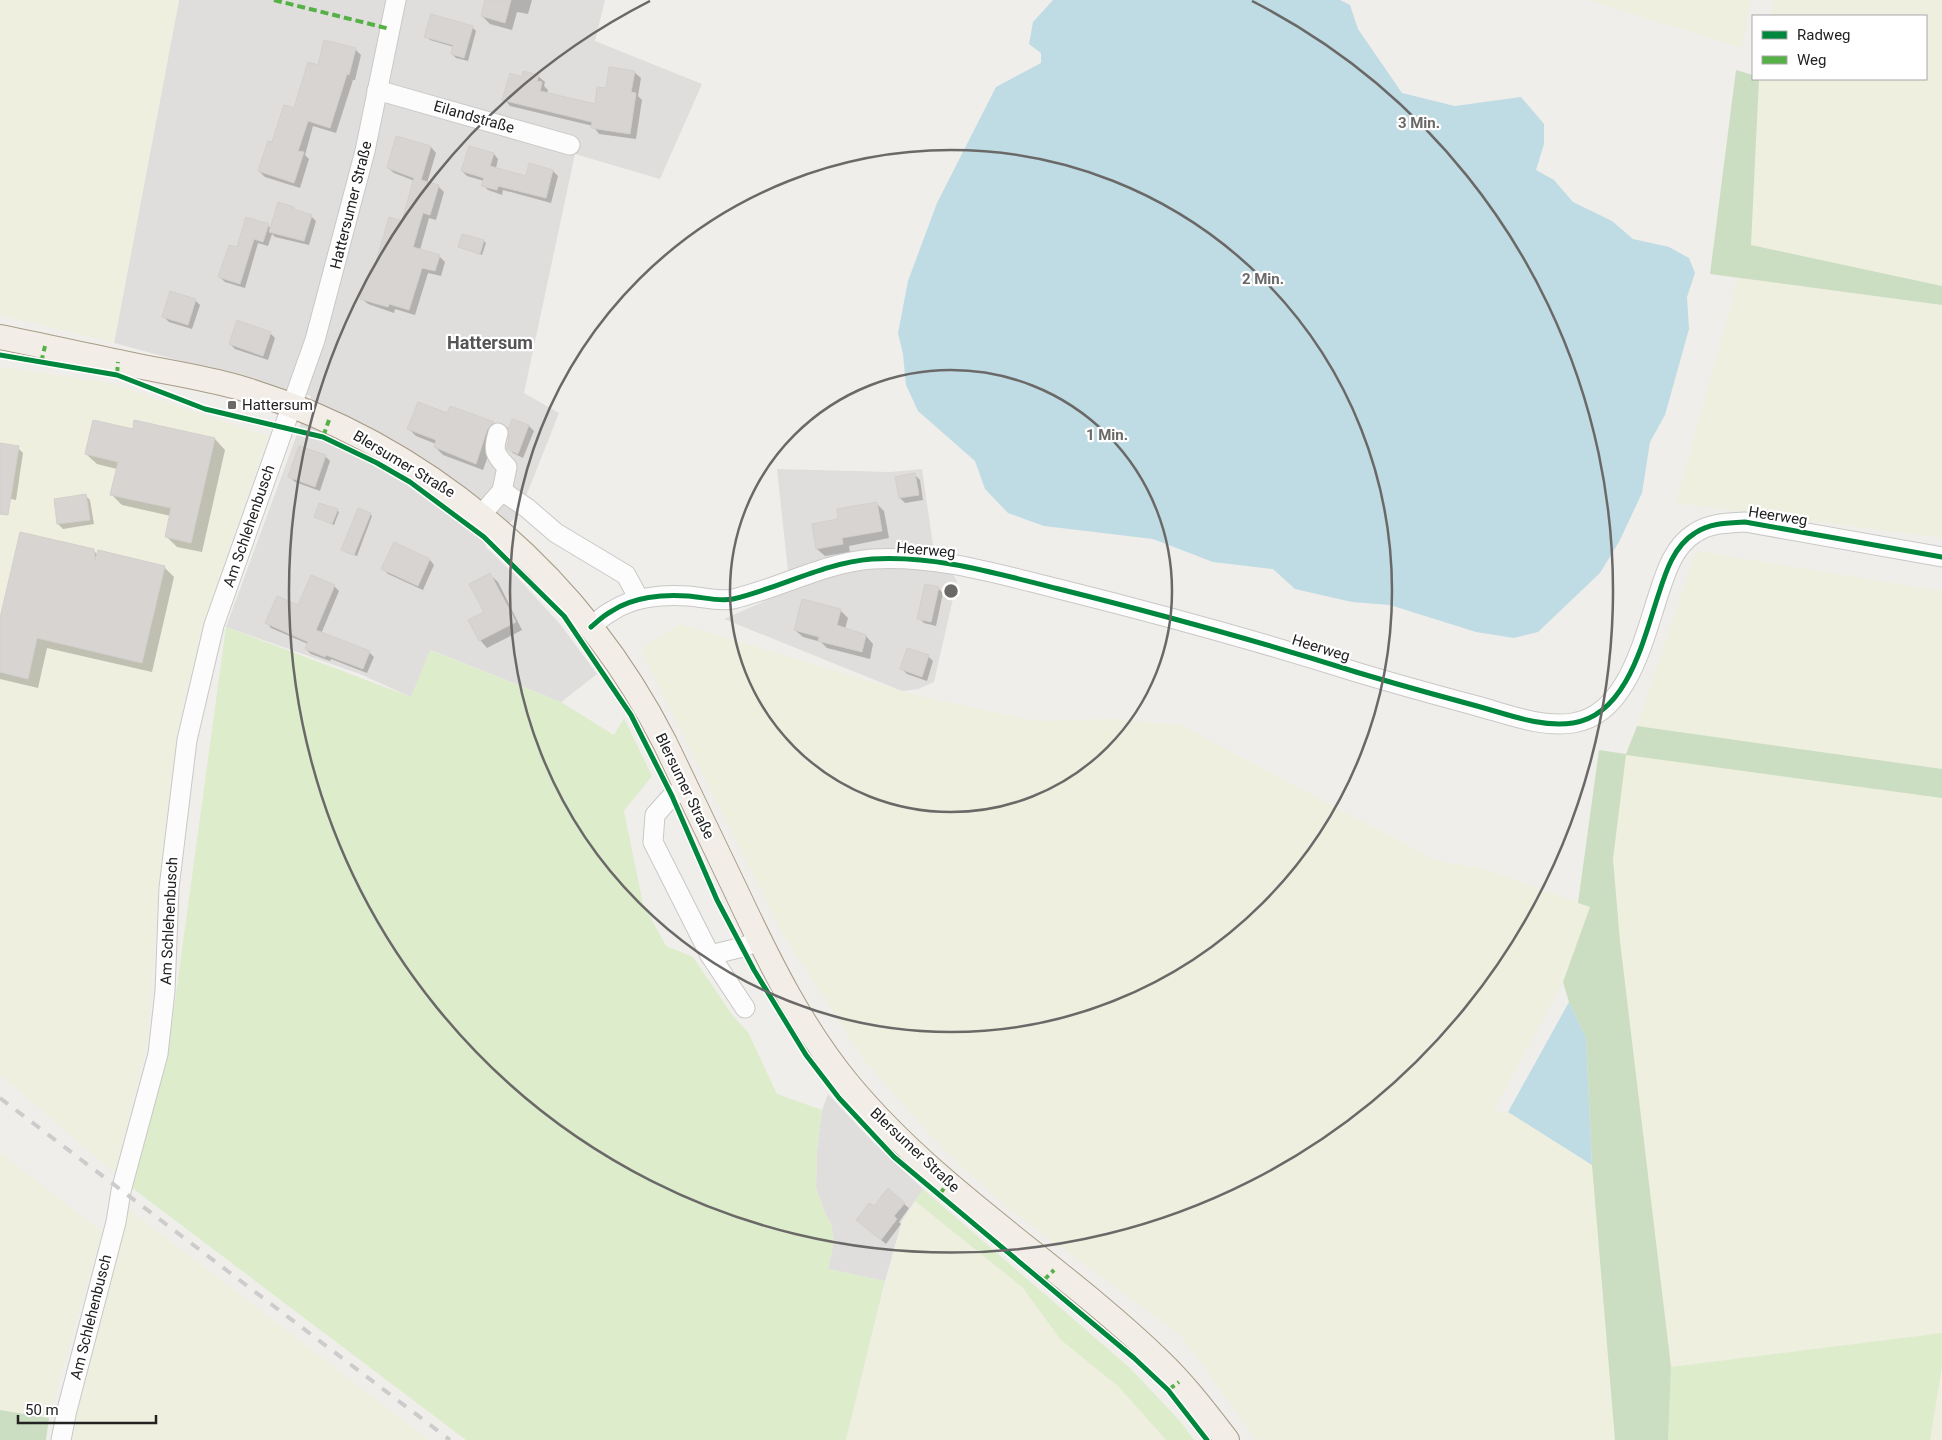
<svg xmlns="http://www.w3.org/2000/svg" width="1942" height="1440" font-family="Roboto,sans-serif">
  <rect width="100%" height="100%" fill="#f0eeeb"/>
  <!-- residential -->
  <g fill="#dfdedc">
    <path d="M 179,0 L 605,0 L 595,41 L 702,84 L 660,179 L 575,154 L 524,393 L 559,413 L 519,514 L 485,546 L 517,577 L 560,624 L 597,674 L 561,702 L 431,650 L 411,697 L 360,674 L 226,627 L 311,396 L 114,343 Z"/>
    <path d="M 777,469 L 890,472 L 922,469 L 933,545 L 957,581 L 934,682 L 918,689 L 902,691 L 724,619 L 790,590 Z"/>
    <path d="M 828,1094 L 872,1141 L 923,1189 L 902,1221 L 885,1281 L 828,1269 L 834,1241 L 831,1224 L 825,1213 L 816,1188 L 817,1150 L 822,1110 Z"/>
  </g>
  <!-- farmland -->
  <g fill="#efefdf">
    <path d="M 0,0 L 179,0 L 114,343 L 0,315 Z"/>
    <path d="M 1588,0 L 1751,0 L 1742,48 Z"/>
    <path d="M 1774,0 L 1942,0 L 1942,286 L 1751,245 L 1759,79 L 1926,79 L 1926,16 L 1771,16 Z"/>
    <path d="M 1738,278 L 1942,305 L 1942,538 L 1676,503 Z"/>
    <path d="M 0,367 L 107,382 L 268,436 L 229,550 L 185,696 L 158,901 L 148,1041 L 115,1173 L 0,1075 Z"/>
    <path d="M 1696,551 L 1942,591 L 1942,769 L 1637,726 Z"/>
    <path d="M 680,624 L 923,697 L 1037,721 L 1112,719 L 1181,725 L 1437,861 L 1483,868 L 1590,907 L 1563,982 L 1493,1113 L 1508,1112 L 1592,1165 L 1615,1440 L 1256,1440 L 1182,1337 L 1004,1205 L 942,1148 L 863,1059 L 782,933 L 640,649 Z"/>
    <path d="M 1626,754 L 1942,798 L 1942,1333 L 1671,1367 L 1620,941 L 1613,859 Z"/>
    <path d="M 0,1152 L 102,1232 L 49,1418 L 0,1410 Z"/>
    <path d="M 915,1201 L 1022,1287 L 1061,1340 L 1119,1387 L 1166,1440 L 846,1440 L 902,1221 Z"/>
    <path d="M 126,1207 L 429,1440 L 69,1440 Z"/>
    <path d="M 1942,1367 L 1942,1440 L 1930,1440 Z"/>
  </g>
  <!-- grass -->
  <g fill="#ddeccb">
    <path d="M 226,627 L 411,697 L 430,650 L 561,702 L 614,735 L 624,718 L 652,776 L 624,811 L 643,904 L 666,946 L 693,957 L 733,1016 L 748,1032 L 777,1094 L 822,1110 L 817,1150 L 816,1188 L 825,1213 L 831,1224 L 834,1241 L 828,1269 L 885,1281 L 846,1440 L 466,1440 L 131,1187 L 167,1060 Z"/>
    <path d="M 923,1189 L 1130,1368 L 1180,1421 L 1194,1440 L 1166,1440 L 1119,1387 L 1061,1340 L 1022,1287 L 915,1201 Z"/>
    <path d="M 1942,1333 L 1942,1367 L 1930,1440 L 1668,1440 L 1671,1367 Z"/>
  </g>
  <!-- forest -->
  <g fill="#cbdec1">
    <path d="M 1736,70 L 1753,75 L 1753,79 L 1759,79 L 1751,245 L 1942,286 L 1942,305 L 1710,274 Z"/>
    <path d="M 1637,726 L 1942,769 L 1942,798 L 1626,755 L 1613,859 L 1620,941 L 1671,1367 L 1668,1440 L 1615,1440 L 1592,1165 L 1586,1038 L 1569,1002 L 1563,982 L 1590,907 L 1578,903 L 1599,750 L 1626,754 Z"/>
    <path d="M 0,1410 L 49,1418 L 46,1440 L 0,1440 Z"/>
  </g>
  <!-- water -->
  <g fill="#bfdbe3">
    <path d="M 1053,0 L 1340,0 L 1350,5 L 1358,29 L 1402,93 L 1455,106 L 1521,97 L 1544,124 L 1544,144 L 1536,170 L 1554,180 L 1573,202 L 1612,221 L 1633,239 L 1669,247 L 1689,258 L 1695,273 L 1687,297 L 1689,329 L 1665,415 L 1650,442 L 1642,493 L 1619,542 L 1600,573 L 1538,632 L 1514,638 L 1476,632 L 1390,605 L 1352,602 L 1295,589 L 1273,569 L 1213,562 L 1153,539 L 1044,526 L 1008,513 L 985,489 L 975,461 L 918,411 L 906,385 L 903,354 L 898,333 L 908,281 L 937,203 L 996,87 L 1041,63 L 1041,53 L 1029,44 L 1033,22 Z"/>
    <path d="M 1569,1002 L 1586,1038 L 1592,1165 L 1508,1112 Z"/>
  </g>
  <!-- shadow -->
  <g fill="#0003">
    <path d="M 491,0 L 532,0 L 528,14 L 517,12 L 512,30 L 490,24 L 482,16 Z"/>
    <path d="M 472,27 L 476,31 L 468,61 L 456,58 L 452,54 L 454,47 L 430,40 L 426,36 Z"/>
    <path d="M 355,49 L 361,55 L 355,80 L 353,80 L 336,133 L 313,126 L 305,155 L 309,159 L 300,188 L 265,177 L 259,171 L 319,66 Z"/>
    <path d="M 634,72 L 641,78 L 638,96 L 642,100 L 636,139 L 599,134 L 593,126 L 510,106 L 504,99 L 523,78 L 538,76 L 545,82 L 544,86 L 548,90 L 547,94 L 596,106 L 607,90 Z"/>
    <path d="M 431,147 L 436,153 L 427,183 L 438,186 L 444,192 L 436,220 L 429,218 L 420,250 L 439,256 L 445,262 L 441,276 L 428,273 L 415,315 L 395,309 L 394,313 L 368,304 L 362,299 L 402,222 L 415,181 L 394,173 L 388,168 Z"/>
    <path d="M 494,154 L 498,159 L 496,168 L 526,178 L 530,165 L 553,171 L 558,176 L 551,203 L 503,190 L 502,195 L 488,190 L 483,185 L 484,181 L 467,176 L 462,171 Z"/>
    <path d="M 293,208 L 297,212 L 311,216 L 316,221 L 309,245 L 275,237 L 272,234 L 268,246 L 258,243 L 245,288 L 225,282 L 220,277 L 237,248 L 268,225 L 271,229 Z"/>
    <path d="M 484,241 L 486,243 L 482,255 L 459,247 Z"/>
    <path d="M 195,300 L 200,305 L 192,329 L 169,322 L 164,317 Z"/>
    <path d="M 270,333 L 275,338 L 268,360 L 235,349 L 230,344 Z"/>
    <path d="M 450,407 L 494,424 L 501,431 L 495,437 L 483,470 L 443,455 L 435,447 L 436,444 L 416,436 L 409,429 L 448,415 Z"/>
    <path d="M 513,420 L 529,426 L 534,431 L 523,458 L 513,453 L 508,448 Z"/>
    <path d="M 133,431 L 215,439 L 225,450 L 202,552 L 177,547 L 166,536 L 171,516 L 122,505 L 111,494 L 117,469 L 97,464 L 86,454 Z"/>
    <path d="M 0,445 L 18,448 L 23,453 L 16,500 L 0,497 Z"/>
    <path d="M 325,456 L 330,461 L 320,491 L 295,482 L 290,477 Z"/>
    <path d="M 915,475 L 920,480 L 923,500 L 905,503 L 900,498 Z"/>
    <path d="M 85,495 L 90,500 L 94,524 L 63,529 L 58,524 Z"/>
    <path d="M 876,503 L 884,511 L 889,538 L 849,546 L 850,552 L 825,556 L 817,549 L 813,525 L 840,520 Z"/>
    <path d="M 337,510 L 339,512 L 334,525 L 315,517 Z"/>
    <path d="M 370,514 L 372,516 L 357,556 L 345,552 Z"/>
    <path d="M 93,550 L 98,555 L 164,567 L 174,577 L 152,672 L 47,648 L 38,688 L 0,679 L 0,624 Z"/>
    <path d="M 430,560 L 434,565 L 423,590 L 388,574 L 383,569 Z"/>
    <path d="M 490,575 L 498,582 L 522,630 L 487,648 L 480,640 L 486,613 Z"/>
    <path d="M 334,586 L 339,591 L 321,634 L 369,652 L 374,657 L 367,673 L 331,659 L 330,661 L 311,654 L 306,649 L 308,644 L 271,628 L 267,623 L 299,607 Z"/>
    <path d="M 938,588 L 943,593 L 936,626 L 924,623 L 919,618 Z"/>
    <path d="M 840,610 L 848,618 L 845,629 L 866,636 L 873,644 L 870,659 L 827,648 L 821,642 L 803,637 L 795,630 Z"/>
    <path d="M 928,656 L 933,661 L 927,681 L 907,674 L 902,669 Z"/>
    <path d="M 904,1204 L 909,1208 L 899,1222 L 901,1224 L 886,1244 L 862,1224 L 874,1208 Z"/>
  </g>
  <!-- building -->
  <g fill="#d7d4d2" stroke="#d3d0cc">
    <path d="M 485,0 L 511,0 L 505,23 L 481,16 Z"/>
    <path d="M 431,14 L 473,26 L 464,58 L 451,54 L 453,45 L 424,37 Z"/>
    <path d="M 324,40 L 356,48 L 349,75 L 347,74 L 330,128 L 308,121 L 298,151 L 304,152 L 294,183 L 258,171 L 268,141 L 272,142 L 284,105 L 294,108 L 308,62 L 318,65 Z"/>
    <path d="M 609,67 L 635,71 L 631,92 L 636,93 L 630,134 L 591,128 L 592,122 L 502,100 L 510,73 L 522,77 L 523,71 L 539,75 L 537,81 L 542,82 L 540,91 L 595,104 L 597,87 L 606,88 Z"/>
    <path d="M 396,136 L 431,146 L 421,180 L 439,185 L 430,215 L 423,213 L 413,247 L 440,255 L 435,271 L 422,268 L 409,310 L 389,304 L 388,307 L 360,299 L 370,270 L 373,272 L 389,217 L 402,221 L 414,178 L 387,168 Z"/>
    <path d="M 469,146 L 494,153 L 490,166 L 526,176 L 529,163 L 553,170 L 546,198 L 498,186 L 497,190 L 481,186 L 484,178 L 461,171 Z"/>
    <path d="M 278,202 L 294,207 L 293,209 L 312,215 L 304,241 L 269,232 Z"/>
    <path d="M 246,217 L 269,224 L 263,242 L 254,239 L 240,284 L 218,277 L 229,245 L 237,247 Z"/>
    <path d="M 462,234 L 484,240 L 480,254 L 458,247 Z"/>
    <path d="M 170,291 L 196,299 L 188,325 L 162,317 Z"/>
    <path d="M 237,320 L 271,332 L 263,356 L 229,344 Z"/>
    <path d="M 418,402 L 447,413 L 450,406 L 494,422 L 487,430 L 476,464 L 434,447 L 436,440 L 407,429 Z"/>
    <path d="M 512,419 L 529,425 L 518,454 L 507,449 L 509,435 L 507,427 L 509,428 Z"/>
    <path d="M 93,420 L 133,429 L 134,420 L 215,438 L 191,543 L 165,537 L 171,508 L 110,495 L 118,462 L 85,454 Z"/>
    <path d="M 0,443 L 19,446 L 8,515 L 0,514 Z"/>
    <path d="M 299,446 L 326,455 L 315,487 L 288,477 Z"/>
    <path d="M 915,473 L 919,495 L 899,498 L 895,477 Z"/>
    <path d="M 86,494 L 90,520 L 57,524 L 54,499 Z"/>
    <path d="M 877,502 L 882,531 L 842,538 L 843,544 L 816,549 L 812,524 L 838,519 L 837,509 Z"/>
    <path d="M 319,503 L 338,509 L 332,524 L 314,517 Z"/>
    <path d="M 358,508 L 371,513 L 354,555 L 341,550 Z"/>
    <path d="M 20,532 L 94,549 L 95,560 L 98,550 L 165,566 L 142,663 L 37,638 L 28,679 L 0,672 L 0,618 Z"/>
    <path d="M 394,542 L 430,559 L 418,586 L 381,569 Z"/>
    <path d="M 490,573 L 516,622 L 479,641 L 468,620 L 484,612 L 469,584 Z"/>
    <path d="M 311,575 L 335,585 L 316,630 L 370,651 L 363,669 L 326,655 L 325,657 L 305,649 L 308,642 L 265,623 L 277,596 L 298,605 Z"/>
    <path d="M 925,584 L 939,587 L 931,622 L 917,619 Z"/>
    <path d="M 802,599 L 841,609 L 837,625 L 866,635 L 862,652 L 818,641 L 819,637 L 794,630 Z"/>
    <path d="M 907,648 L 929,655 L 922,677 L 900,669 Z"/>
    <path d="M 888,1188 L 905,1203 L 894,1216 L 897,1219 L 881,1240 L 856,1220 L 869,1203 L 874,1206 Z"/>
  </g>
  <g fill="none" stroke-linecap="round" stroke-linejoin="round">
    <!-- minor casing -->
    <g stroke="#c9c8c7" stroke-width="21">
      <g id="minor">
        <path d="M 377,90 L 570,145"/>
        <path d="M 502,491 L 527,508 L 556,533 L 626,575 L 639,599"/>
        <path d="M 481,515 L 502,491 L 507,467 C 494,454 493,450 498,433"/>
        <path d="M 591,627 C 598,621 604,615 612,611 C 633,597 663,594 688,596 C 703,597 719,602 733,599 C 780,588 823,563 872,559 C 936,555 998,574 1059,589 C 1159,614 1258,641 1356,672 C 1396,684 1436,695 1477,706 C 1507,714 1541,728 1573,723 C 1628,715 1644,637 1659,593 C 1666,571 1674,546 1695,533 C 1710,523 1727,523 1745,522 L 1942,557"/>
        <path d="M 687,788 L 672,796 L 655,815 L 653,842 L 710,955 L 743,947 L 759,941"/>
        <path d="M 710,955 L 745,1008"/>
        <path d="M 61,1440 L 67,1410 L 116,1222 L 121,1191 L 158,1054 L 165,991 L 169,888 L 187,740 L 214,625 L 315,340 L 365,151 L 396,0"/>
      </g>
    </g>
    <!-- major casing -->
    <g stroke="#a79c86" stroke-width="26">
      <path id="major" d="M 0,337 C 40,345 79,354 119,362 C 158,371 198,376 237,387 C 421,441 578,572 665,743 C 689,792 712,842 736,891 C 768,959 801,1027 849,1085 C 938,1192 1061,1265 1160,1361 C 1185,1385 1206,1413 1227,1440"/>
    </g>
    <!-- minor -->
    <use href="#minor" stroke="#fdfcfc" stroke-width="19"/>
    <!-- major -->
    <use href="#major" stroke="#f3ede7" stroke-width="24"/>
    <!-- rail -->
    <path stroke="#ccc" stroke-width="4" stroke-dasharray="10 10" stroke-linecap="butt" d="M 0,1098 L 450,1440"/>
    <!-- quiet -->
    <g stroke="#55b145" stroke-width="4" stroke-dasharray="8 4" stroke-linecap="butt">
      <path d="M 274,0 L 390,29"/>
      <path d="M 41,363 L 45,346"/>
      <path d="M 117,375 L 118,362"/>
      <path d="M 323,437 L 329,420"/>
      <path d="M 939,1195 L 948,1183"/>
      <path d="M 1043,1281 L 1054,1270"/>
      <path d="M 1168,1390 L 1179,1382"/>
    </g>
    <!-- cycleway casing -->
    <g stroke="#fff" stroke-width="8">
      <g id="cycleway">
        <path d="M 0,355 L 117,375 L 205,409 L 323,437 L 377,463 L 410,482 L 484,537 L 564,616 L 631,715 L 672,796 L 717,900 L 754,970 L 806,1055 L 839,1098 L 894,1157 L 1134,1358 L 1168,1390 L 1207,1440"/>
        <path d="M 591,627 C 598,621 604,615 612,611 C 633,597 663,594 688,596 C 703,597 719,602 733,599 C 780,588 823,563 872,559 C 936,555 998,574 1059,589 C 1159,614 1258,641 1356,672 C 1396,684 1436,695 1477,706 C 1507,714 1541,728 1573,723 C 1628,715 1644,637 1659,593 C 1666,571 1674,546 1695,533 C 1710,523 1727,523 1745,522 L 1942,557"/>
      </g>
    </g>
    <!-- cycleway -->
    <use href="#cycleway" stroke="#00873e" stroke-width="5"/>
  </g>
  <!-- distance rings -->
  <g fill="none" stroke="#6a6968" stroke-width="2.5">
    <circle cx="951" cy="591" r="221"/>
    <circle cx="951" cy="591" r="441"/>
    <path d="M1252 1A662 662 0 1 1 650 1"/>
  </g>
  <!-- markers -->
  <rect fill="#6a6968" stroke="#fff" stroke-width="2" x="227" y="400" width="10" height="10" rx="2.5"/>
  <g text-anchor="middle" stroke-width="4.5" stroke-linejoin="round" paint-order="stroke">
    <!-- street labels -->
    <g font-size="15" fill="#222" stroke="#fff">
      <text transform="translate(474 117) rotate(16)" y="5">Eilandstraße</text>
      <text transform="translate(351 205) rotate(-76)" y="5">Hattersumer Straße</text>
      <text transform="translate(404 464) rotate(31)" y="5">Blersumer Straße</text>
      <text transform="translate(1778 516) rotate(9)" y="5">Heerweg</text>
      <text transform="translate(249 526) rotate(-71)" y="5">Am Schlehenbusch</text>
      <text transform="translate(926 550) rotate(5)" y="5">Heerweg</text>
      <text transform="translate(1321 648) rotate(17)" y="5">Heerweg</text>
      <text transform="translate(685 786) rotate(64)" y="5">Blersumer Straße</text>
      <text transform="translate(169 921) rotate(-87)" y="5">Am Schlehenbusch</text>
      <text transform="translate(915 1150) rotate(43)" y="5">Blersumer Straße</text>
      <text transform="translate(91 1317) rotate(-76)" y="5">Am Schlehenbusch</text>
    </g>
    <!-- poi labels -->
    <g font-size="15" fill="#222" stroke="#fff" text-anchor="start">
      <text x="242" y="410">Hattersum</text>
    </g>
    <!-- quarter labels -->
    <g font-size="18" font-weight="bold" fill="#555" stroke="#fff">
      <text x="490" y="349">Hattersum</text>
    </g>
  </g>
  <circle cx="951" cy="591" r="8" fill="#6a6968" stroke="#fff" stroke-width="2.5"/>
  <g font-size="15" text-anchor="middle" font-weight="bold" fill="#6a6968" stroke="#fff" stroke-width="4.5" stroke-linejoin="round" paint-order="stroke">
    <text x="1419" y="128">3 Min.</text>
    <text x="1263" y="284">2 Min.</text>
    <text x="1107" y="440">1 Min.</text>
  </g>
  <!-- legend -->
  <rect x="1752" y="15" width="175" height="65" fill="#ffffff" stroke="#a7a7a7"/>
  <rect x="1762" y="31" width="25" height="8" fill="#00873e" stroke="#a7a7a7"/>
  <text x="1797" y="40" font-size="15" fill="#222222">Radweg</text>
  <rect x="1762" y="56" width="25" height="8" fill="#55b145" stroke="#a7a7a7"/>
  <text x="1797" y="65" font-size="15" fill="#222222">Weg</text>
  <!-- scale -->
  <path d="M18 1415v8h138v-8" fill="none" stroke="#222222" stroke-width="2.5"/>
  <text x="25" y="1415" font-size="15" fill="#222222" stroke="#ffffff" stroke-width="4" paint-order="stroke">50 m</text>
</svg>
